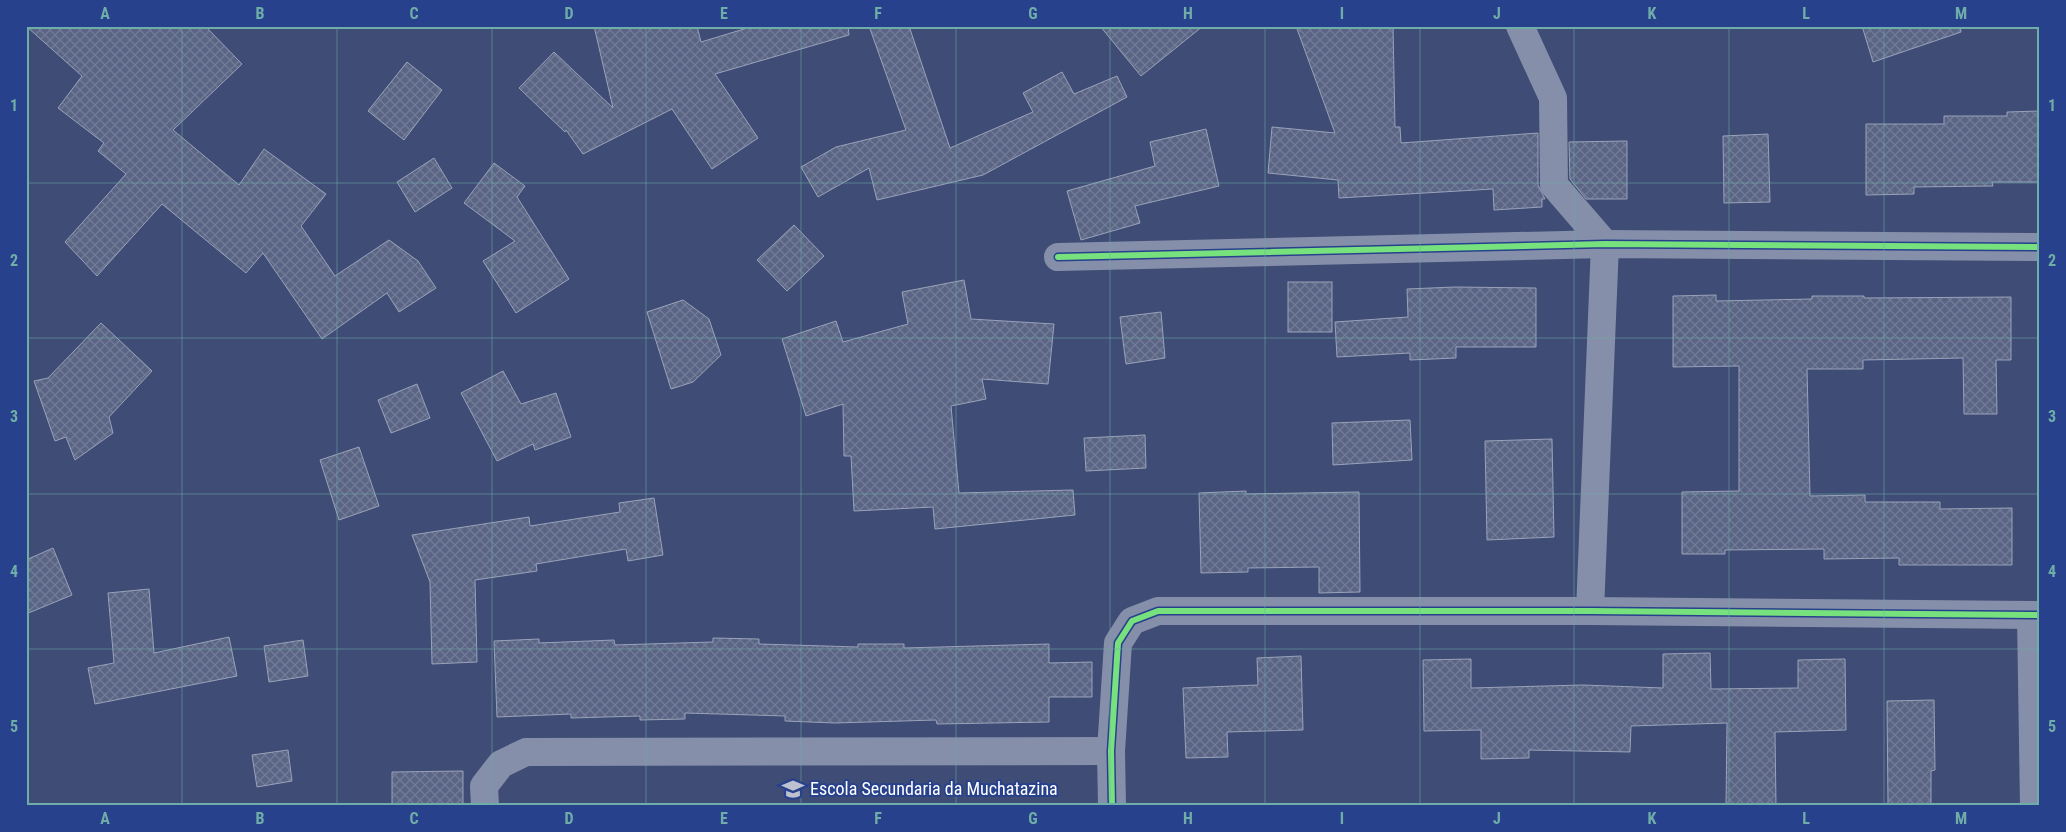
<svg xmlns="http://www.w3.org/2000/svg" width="2066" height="832" font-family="'Roboto Condensed',sans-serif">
  <defs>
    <pattern id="building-cross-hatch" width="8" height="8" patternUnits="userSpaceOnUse" patternTransform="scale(1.25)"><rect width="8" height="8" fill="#5a6585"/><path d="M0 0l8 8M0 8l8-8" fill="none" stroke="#737c97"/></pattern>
  </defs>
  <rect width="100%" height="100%" fill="#3f4c76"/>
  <!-- building -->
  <g fill="url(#building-cross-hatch)" stroke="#9aa2b9">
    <path d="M 26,26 L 205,26 L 242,64 L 173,130 L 239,185 L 264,149 L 326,194 L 301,226 L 335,276 L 389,240 L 418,261 L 436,288 L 399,312 L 387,293 L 322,339 L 263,253 L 246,273 L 162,204 L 97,276 L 65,242 L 126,174 L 98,151 L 104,143 L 58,108 L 82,76 Z"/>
    <path d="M 594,26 L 697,26 L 701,42 L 754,26 L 848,26 L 849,35 L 715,74 L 758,138 L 712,169 L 672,109 L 583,154 L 566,130 L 565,132 L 519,88 L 554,52 L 613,108 Z"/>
    <path d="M 869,26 L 909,26 L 950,148 L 1033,112 L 1023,93 L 1062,72 L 1074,94 L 1117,76 L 1127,97 L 983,175 L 877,200 L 869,168 L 818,197 L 801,167 L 836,147 L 906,130 Z"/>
    <path d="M 1100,26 L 1203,26 L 1141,76 Z"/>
    <path d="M 1296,26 L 1393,26 L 1395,127 L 1400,127 L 1401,143 L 1538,133 L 1538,185 L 1545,199 L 1542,199 L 1542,207 L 1494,210 L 1493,189 L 1339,198 L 1338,180 L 1268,173 L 1272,127 L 1335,133 Z"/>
    <path d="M 1862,26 L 1960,26 L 1961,32 L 1873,62 Z"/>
    <path d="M 407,62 L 442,90 L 404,140 L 368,111 Z"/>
    <path d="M 2040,111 L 2040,182 L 1992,182 L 1993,186 L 1914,187 L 1914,194 L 1866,195 L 1866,124 L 1944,124 L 1944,116 L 2007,116 L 2007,112 Z"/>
    <path d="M 1206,129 L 1219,186 L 1135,206 L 1140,223 L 1081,240 L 1067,191 L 1155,166 L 1150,142 Z"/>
    <path d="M 1768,134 L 1770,202 L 1724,203 L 1723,136 Z"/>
    <path d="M 1627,141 L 1627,199 L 1586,199 L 1570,179 L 1569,142 Z"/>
    <path d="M 434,158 L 452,188 L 415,212 L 397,182 Z"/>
    <path d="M 494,163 L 525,186 L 517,197 L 569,279 L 516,313 L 483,261 L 515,241 L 464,203 Z"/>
    <path d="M 794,225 L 824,256 L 787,291 L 757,260 Z"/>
    <path d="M 964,280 L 971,319 L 1054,324 L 1048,384 L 982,379 L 986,399 L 951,406 L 959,493 L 1073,490 L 1075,515 L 935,529 L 933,507 L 854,511 L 851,456 L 844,456 L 843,404 L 806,416 L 782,339 L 836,321 L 843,342 L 908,324 L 902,292 Z"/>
    <rect x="1288" y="282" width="44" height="50"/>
    <path d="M 1455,287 L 1536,288 L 1536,347 L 1456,347 L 1456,358 L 1410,360 L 1410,353 L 1337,357 L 1335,322 L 1408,317 L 1407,289 Z"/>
    <path d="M 1716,295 L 1716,301 L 1812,299 L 1812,296 L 1864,296 L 1864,298 L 2011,297 L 2011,360 L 1996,360 L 1997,414 L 1964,414 L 1963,358 L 1863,360 L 1863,369 L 1807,369 L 1810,496 L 1865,495 L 1865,502 L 1940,502 L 1940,509 L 2012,508 L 2012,565 L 1899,565 L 1899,558 L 1824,559 L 1824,549 L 1725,550 L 1725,554 L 1682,554 L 1682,492 L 1739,491 L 1739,366 L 1673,367 L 1673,296 Z"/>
    <path d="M 683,300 L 709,319 L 721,355 L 693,382 L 671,389 L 647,312 Z"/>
    <path d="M 1161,312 L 1165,358 L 1126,364 L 1120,317 Z"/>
    <path d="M 101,323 L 152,371 L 109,417 L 113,433 L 75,460 L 66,437 L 55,441 L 34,381 L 48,378 Z"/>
    <path d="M 503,371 L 521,404 L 556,393 L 571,437 L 535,450 L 533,444 L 497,461 L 461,393 Z"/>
    <path d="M 417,384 L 430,418 L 391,433 L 378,400 Z"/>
    <path d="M 1410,420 L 1412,460 L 1333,465 L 1332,423 Z"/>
    <path d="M 1145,435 L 1146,468 L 1086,471 L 1084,438 Z"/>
    <path d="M 1552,439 L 1554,537 L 1487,540 L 1485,441 Z"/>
    <path d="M 359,447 L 379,506 L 339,520 L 320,460 Z"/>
    <path d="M 1246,491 L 1246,494 L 1359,492 L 1360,592 L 1319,593 L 1319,567 L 1248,568 L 1248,572 L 1201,573 L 1199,493 Z"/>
    <path d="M 654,498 L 663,555 L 628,561 L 626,549 L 536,564 L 537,571 L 475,580 L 477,662 L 432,664 L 430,582 L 412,535 L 529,517 L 530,526 L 620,512 L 619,503 Z"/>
    <path d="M 53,548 L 72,595 L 26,614 L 26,560 Z"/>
    <path d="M 149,589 L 154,653 L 229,637 L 237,676 L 95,704 L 88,668 L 114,663 L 108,593 Z"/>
    <path d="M 713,638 L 759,639 L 759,644 L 858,647 L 858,644 L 904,644 L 904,648 L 1049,644 L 1049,663 L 1092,662 L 1092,697 L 1049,697 L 1049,722 L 937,724 L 936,720 L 835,723 L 785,721 L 785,716 L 685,713 L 685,719 L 640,720 L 640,716 L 571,718 L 571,714 L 497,717 L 494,641 L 539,639 L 539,643 L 614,640 L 615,645 L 713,642 Z"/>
    <path d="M 303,640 L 308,676 L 269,682 L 264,646 Z"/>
    <path d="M 1710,653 L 1711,689 L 1798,688 L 1798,660 L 1845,659 L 1846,730 L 1775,732 L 1776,806 L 1726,806 L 1727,723 L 1631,726 L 1630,752 L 1529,750 L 1529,758 L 1481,759 L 1481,730 L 1424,731 L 1423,660 L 1471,659 L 1471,688 L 1583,685 L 1663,688 L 1663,654 Z"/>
    <path d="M 1301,656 L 1303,730 L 1227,732 L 1228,757 L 1186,758 L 1183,688 L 1258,685 L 1257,658 Z"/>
    <path d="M 1934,700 L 1935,770 L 1931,771 L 1931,806 L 1888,806 L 1887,701 Z"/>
    <path d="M 288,750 L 292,781 L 257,787 L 252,755 Z"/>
    <path d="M 463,771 L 463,806 L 392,806 L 392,772 Z"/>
  </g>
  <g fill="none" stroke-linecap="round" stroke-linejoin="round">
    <!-- minor -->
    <g stroke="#868fa9" stroke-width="28">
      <path d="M 1520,26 L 1553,98 L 1554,185 L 1605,244 L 1590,611"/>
      <path d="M 1058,257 L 1605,244 L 2040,247"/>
      <path d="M 2031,615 L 2034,806"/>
      <path d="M 485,806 L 484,786 L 501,764 L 526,752 L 1111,751"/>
      <path d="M 1112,806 L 1111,751 L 1118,643 L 1132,621 L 1158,611 L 1590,611 L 2040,615"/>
    </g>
    <!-- cycleway casing -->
    <g stroke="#28418c" stroke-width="9">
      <g id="cycleway">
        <path d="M 1058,257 L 1605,244 L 2040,247"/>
        <path d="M 1112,806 L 1111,751 L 1118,643 L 1132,621 L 1158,611 L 1590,611 L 2040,615"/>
      </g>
    </g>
    <!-- cycleway -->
    <use href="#cycleway" stroke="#77e17e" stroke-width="6"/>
  </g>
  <!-- grid -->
  <path fill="none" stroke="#6fada8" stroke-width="1" stroke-opacity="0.55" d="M 182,26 L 182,806M 337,26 L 337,806M 492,26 L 492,806M 646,26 L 646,806M 801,26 L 801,806M 956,26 L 956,806M 1110,26 L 1110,806M 1265,26 L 1265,806M 1420,26 L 1420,806M 1574,26 L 1574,806M 1729,26 L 1729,806M 1884,26 L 1884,806M 26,183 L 2040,183M 26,338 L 2040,338M 26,494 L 2040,494M 26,649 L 2040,649"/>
  <!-- icons -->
  <defs>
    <g id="school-bare" transform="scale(1.725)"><path d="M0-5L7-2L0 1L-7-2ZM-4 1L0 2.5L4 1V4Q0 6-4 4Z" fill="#bcc0cf" stroke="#28418c" stroke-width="2.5" paint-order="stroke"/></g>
  </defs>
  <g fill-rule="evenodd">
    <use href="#school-bare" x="793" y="789"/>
  </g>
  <g text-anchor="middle" stroke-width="4" stroke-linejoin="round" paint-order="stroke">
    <!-- poi labels -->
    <g font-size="18" fill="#fff" stroke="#28418c" text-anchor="start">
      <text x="810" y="795">Escola Secundaria da Muchatazina</text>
    </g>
  </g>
  <!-- border -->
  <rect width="2066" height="832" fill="none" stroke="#28418c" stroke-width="55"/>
  <rect x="28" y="28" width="2010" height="776" fill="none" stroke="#6fada8" stroke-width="2"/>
  <g font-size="16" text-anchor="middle" font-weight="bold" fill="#6fada8">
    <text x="105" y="19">A</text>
    <text x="260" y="19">B</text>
    <text x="414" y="19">C</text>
    <text x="569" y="19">D</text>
    <text x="724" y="19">E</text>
    <text x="878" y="19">F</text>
    <text x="1033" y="19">G</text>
    <text x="1188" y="19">H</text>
    <text x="1342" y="19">I</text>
    <text x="1497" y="19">J</text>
    <text x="1652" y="19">K</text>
    <text x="1806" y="19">L</text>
    <text x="1961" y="19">M</text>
    <text x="14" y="111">1</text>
    <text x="2052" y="111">1</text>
    <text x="14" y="266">2</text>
    <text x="2052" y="266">2</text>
    <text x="14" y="422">3</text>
    <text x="2052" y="422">3</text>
    <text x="14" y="577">4</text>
    <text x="2052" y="577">4</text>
    <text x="14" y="732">5</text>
    <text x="2052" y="732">5</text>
    <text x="105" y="824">A</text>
    <text x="260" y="824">B</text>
    <text x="414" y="824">C</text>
    <text x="569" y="824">D</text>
    <text x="724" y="824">E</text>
    <text x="878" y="824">F</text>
    <text x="1033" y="824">G</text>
    <text x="1188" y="824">H</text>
    <text x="1342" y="824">I</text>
    <text x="1497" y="824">J</text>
    <text x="1652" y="824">K</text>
    <text x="1806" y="824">L</text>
    <text x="1961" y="824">M</text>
  </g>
</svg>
